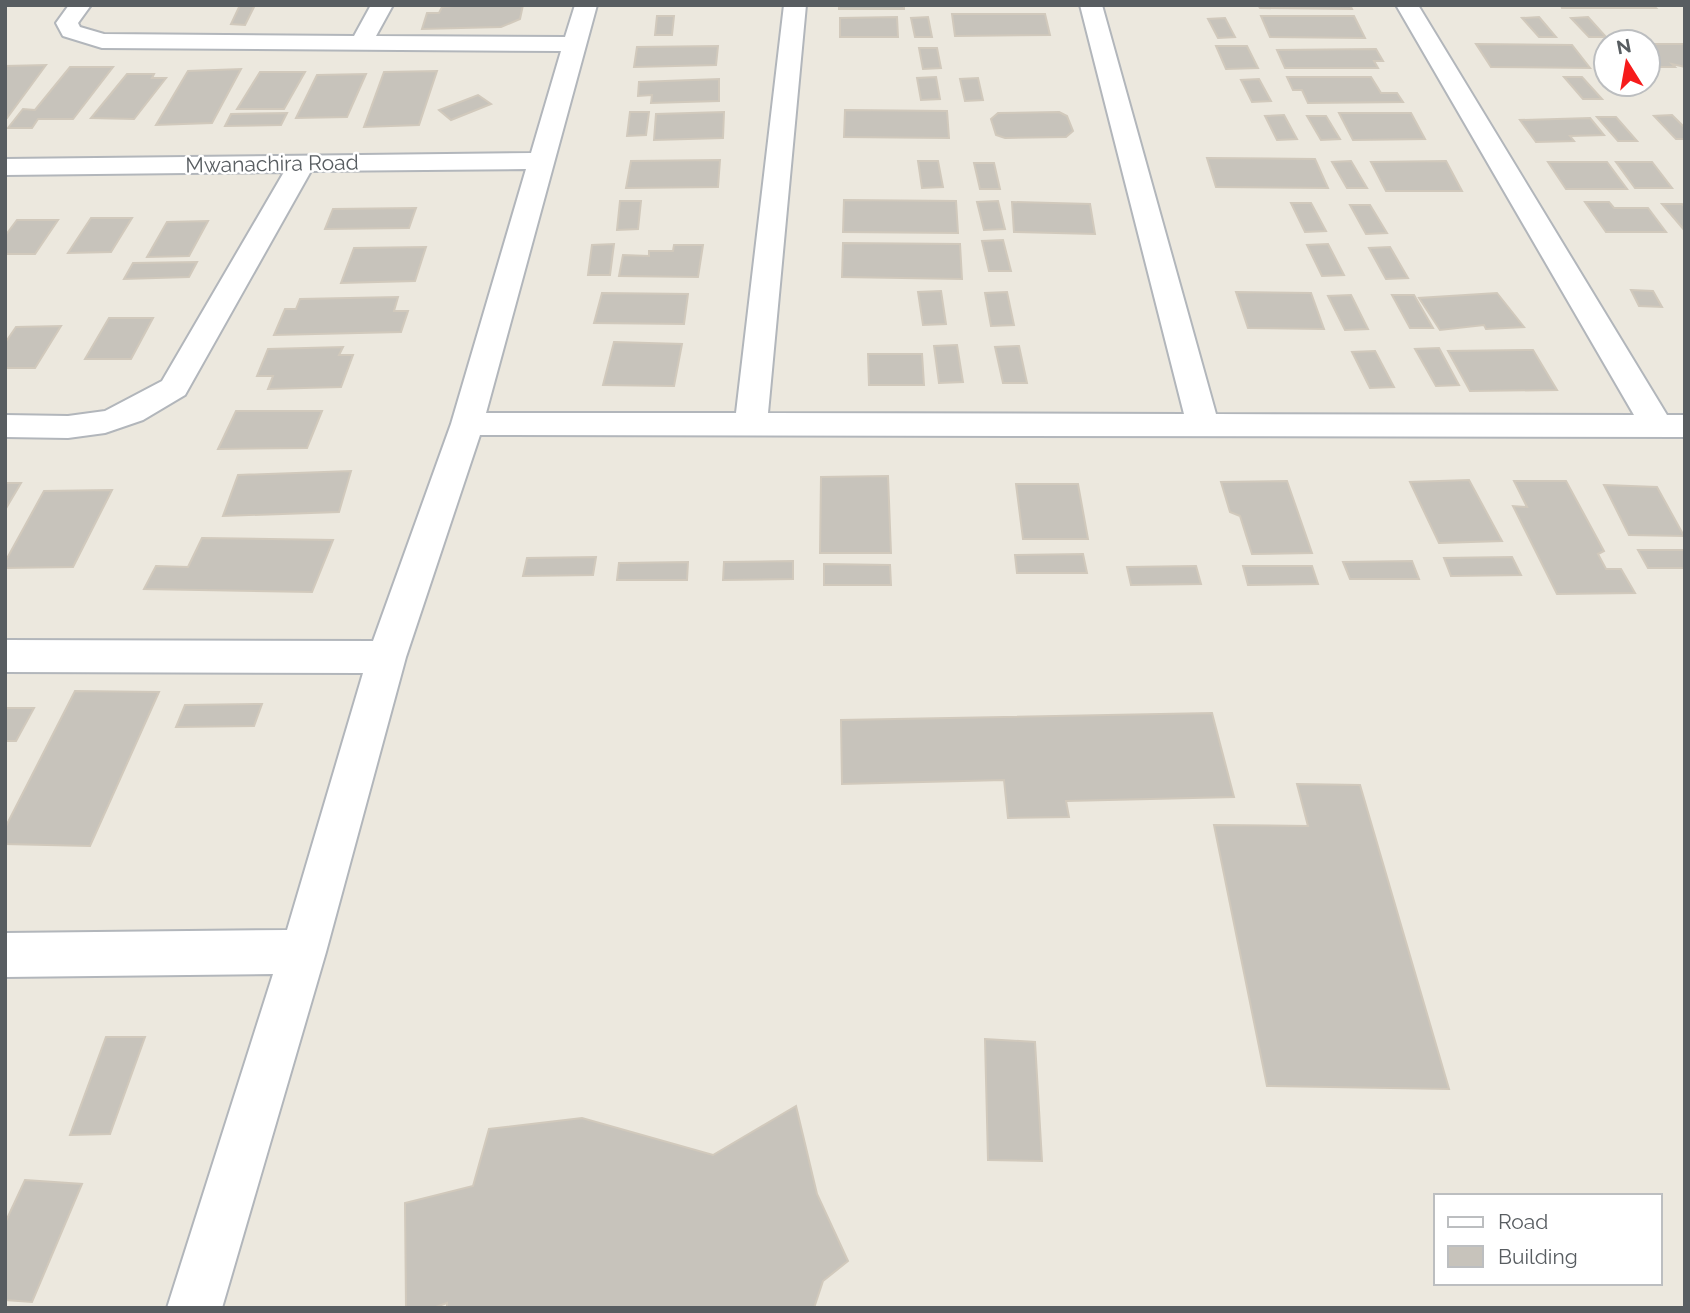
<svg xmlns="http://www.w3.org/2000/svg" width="1690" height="1313" font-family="Raleway,sans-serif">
  <rect width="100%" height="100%" fill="#ece8de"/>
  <!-- building -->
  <g fill="#c7c3bb" stroke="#d1c9bc" stroke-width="2">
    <path d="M 240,5 L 255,5 L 245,25 L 231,24 Z"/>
    <path d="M 467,5 L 523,5 L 520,19 L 501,27 L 422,29 L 427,13 L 439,13 L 442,7 Z"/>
    <rect x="839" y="5" width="65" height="4"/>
    <path d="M 1258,5 L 1350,5 L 1352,9 L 1260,8 Z"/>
    <path d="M 1561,5 L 1653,5 L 1656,8 L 1562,8 Z"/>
    <path d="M 952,14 L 1045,14 L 1050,35 L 955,36 Z"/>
    <path d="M 657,16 L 674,16 L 672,35 L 655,35 Z"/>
    <path d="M 1261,16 L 1354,16 L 1365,38 L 1270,37 Z"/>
    <path d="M 897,17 L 898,37 L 840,37 L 840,18 Z"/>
    <path d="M 928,17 L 932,37 L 915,37 L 911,18 Z"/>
    <path d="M 1539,17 L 1556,37 L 1539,37 L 1522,18 Z"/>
    <path d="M 1588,17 L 1606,37 L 1589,37 L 1571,18 Z"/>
    <path d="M 1225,18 L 1235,37 L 1218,38 L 1208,19 Z"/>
    <path d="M 1476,44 L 1572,45 L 1590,68 L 1491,67 Z"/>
    <path d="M 1648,44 L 1685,44 L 1685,67 L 1672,64 L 1675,67 L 1648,67 Z"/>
    <path d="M 718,46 L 716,65 L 634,67 L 637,47 Z"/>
    <path d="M 1216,46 L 1247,46 L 1258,68 L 1226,69 Z"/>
    <path d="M 919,48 L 937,48 L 941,68 L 923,69 Z"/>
    <path d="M 1376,49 L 1383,61 L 1374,61 L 1378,68 L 1285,68 L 1277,50 Z"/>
    <path d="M 46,65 L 7,118 L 5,118 L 5,66 Z"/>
    <path d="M 70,67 L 113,67 L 73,119 L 38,119 L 32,128 L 8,128 L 23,109 L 35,110 Z"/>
    <path d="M 241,69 L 212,123 L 156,125 L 188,71 Z"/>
    <path d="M 437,71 L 419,125 L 364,127 L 384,72 Z"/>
    <path d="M 260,72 L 305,72 L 284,109 L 237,109 Z"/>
    <path d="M 127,74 L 154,74 L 152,78 L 166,78 L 134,119 L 91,118 Z"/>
    <path d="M 366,74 L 347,117 L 296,118 L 317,75 Z"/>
    <path d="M 936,77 L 940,99 L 921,100 L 917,78 Z"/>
    <path d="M 1287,77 L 1371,77 L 1381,93 L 1397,93 L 1403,102 L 1308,103 L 1302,90 L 1293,90 Z"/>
    <path d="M 1564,77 L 1582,77 L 1602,99 L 1583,99 Z"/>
    <path d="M 978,78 L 983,100 L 965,101 L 960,79 Z"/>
    <path d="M 719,79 L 719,101 L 651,103 L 652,95 L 638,96 L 639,82 Z"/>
    <path d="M 1259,79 L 1271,101 L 1252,102 L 1241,80 Z"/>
    <path d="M 478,95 L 491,104 L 451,120 L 439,110 Z"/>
    <path d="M 845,110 L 947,111 L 949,138 L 844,137 Z"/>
    <path d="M 630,112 L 649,112 L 646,135 L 627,136 Z"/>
    <path d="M 724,112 L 723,138 L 654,140 L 656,114 Z"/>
    <path d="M 1059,112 L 1067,116 L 1073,131 L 1066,137 L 1005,138 L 996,135 L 991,119 L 998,113 Z"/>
    <path d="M 287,113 L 281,125 L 225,126 L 231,114 Z"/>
    <path d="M 1339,113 L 1411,113 L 1425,139 L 1353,140 Z"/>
    <path d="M 1284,115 L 1297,139 L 1277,140 L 1265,116 Z"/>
    <path d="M 1672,115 L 1685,128 L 1685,139 L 1676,139 L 1654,116 Z"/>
    <path d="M 1307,116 L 1326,116 L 1340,139 L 1321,140 Z"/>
    <path d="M 1597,117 L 1616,117 L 1637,141 L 1618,141 Z"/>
    <path d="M 1590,118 L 1604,135 L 1570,136 L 1574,141 L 1536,142 L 1520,120 Z"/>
    <path d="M 1207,158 L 1315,159 L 1328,188 L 1216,187 Z"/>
    <path d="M 720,160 L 718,187 L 626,188 L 631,161 Z"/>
    <path d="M 918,161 L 938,161 L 943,187 L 922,188 Z"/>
    <path d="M 1351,161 L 1367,188 L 1347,188 L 1332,162 Z"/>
    <path d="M 1446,161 L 1462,191 L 1386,191 L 1371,162 Z"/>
    <path d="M 1548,162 L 1607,162 L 1627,189 L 1566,189 Z"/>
    <path d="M 1616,162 L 1652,162 L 1672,188 L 1635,188 Z"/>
    <path d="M 974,163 L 994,163 L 1000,189 L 980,189 Z"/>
    <path d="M 844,200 L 956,201 L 958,233 L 843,232 Z"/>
    <path d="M 620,201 L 641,201 L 638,229 L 617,230 Z"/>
    <path d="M 998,201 L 1005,229 L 984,230 L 977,202 Z"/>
    <path d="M 1012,202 L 1090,204 L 1095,234 L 1014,232 Z"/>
    <path d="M 1585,202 L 1609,202 L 1614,208 L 1648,208 L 1666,232 L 1606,232 Z"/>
    <path d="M 1291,203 L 1311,203 L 1326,231 L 1305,232 Z"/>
    <path d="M 1662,204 L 1682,204 L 1685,207 L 1685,231 Z"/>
    <path d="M 1350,205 L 1370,205 L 1387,233 L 1366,234 Z"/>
    <path d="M 416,208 L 409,228 L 325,229 L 333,209 Z"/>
    <path d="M 91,218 L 132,218 L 111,252 L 68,253 Z"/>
    <path d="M 17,220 L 58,220 L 35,254 L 5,254 L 5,236 Z"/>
    <path d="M 208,221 L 189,256 L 147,257 L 167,222 Z"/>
    <path d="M 1003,240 L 1011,271 L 989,271 L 982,241 Z"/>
    <path d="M 843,243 L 960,244 L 962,279 L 842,277 Z"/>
    <path d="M 614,244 L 610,275 L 588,275 L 592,245 Z"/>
    <path d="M 1328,244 L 1344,275 L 1322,276 L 1307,245 Z"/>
    <path d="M 674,245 L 703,245 L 698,277 L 619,276 L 623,255 L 649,256 L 649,251 L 673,251 Z"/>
    <path d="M 426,247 L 415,281 L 341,283 L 354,248 Z"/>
    <path d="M 1390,247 L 1408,278 L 1386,279 L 1369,248 Z"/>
    <path d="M 197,262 L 189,277 L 124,279 L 133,263 Z"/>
    <path d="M 1631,290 L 1653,291 L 1662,307 L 1639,306 Z"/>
    <path d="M 941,291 L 946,324 L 923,325 L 918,292 Z"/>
    <path d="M 1007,292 L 1014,325 L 991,326 L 985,293 Z"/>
    <path d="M 1236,292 L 1311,293 L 1324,329 L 1248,328 Z"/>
    <path d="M 602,293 L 688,294 L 684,324 L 594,323 Z"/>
    <path d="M 1497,293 L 1524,327 L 1486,329 L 1484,325 L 1440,330 L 1419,298 Z"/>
    <path d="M 1351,295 L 1368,329 L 1345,330 L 1328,296 Z"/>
    <path d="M 1392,295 L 1414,295 L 1433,328 L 1410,328 Z"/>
    <path d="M 398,297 L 394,311 L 408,311 L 401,332 L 274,335 L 285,309 L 296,309 L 300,299 Z"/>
    <path d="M 109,318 L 153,318 L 131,359 L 85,359 Z"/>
    <path d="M 61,326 L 35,368 L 5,368 L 5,343 L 16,327 Z"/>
    <path d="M 614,342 L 682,344 L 674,386 L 603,385 Z"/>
    <path d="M 957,345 L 963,382 L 939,383 L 934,346 Z"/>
    <path d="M 1019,346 L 1027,383 L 1003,383 L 995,347 Z"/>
    <path d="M 343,347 L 339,355 L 353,355 L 341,387 L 268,389 L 273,376 L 257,376 L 268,349 Z"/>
    <path d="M 1439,348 L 1459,385 L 1436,386 L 1415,349 Z"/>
    <path d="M 1533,350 L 1557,390 L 1470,391 L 1448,351 Z"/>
    <path d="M 1375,351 L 1394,387 L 1370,388 L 1352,352 Z"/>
    <path d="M 868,354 L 922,354 L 924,385 L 869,385 Z"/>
    <path d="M 236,411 L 322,411 L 307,448 L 218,449 Z"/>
    <path d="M 351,471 L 339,512 L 223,516 L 238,475 Z"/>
    <path d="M 888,476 L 891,553 L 820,553 L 821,477 Z"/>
    <path d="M 1469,480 L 1502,541 L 1439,543 L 1410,482 Z"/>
    <path d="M 1287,481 L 1312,553 L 1252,554 L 1240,516 L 1230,512 L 1221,482 Z"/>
    <path d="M 1514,481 L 1566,481 L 1604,551 L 1598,554 L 1606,569 L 1621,569 L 1635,593 L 1557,594 L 1513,506 L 1527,507 Z"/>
    <path d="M 5,483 L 21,483 L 5,510 Z"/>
    <path d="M 1016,484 L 1078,484 L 1088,539 L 1023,539 Z"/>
    <path d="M 1604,485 L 1657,487 L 1684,536 L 1629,535 Z"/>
    <path d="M 112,490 L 73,567 L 5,568 L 5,562 L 44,491 Z"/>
    <path d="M 202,538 L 333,540 L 312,592 L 144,589 L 156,566 L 188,567 Z"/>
    <path d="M 1638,550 L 1685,550 L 1685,568 L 1648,568 Z"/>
    <path d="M 1083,554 L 1087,573 L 1017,573 L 1015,555 Z"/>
    <path d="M 596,557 L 593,575 L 523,576 L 527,558 Z"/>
    <path d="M 1512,557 L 1521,575 L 1451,576 L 1444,558 Z"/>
    <path d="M 793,561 L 793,579 L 723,580 L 724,562 Z"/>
    <path d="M 1412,561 L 1419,579 L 1350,579 L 1343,562 Z"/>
    <path d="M 688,562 L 687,580 L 617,580 L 619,563 Z"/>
    <path d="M 824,564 L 890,565 L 891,585 L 824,585 Z"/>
    <path d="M 1196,566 L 1201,584 L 1131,585 L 1127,567 Z"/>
    <path d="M 1243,566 L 1312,566 L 1318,584 L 1248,585 Z"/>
    <path d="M 75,691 L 159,692 L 90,846 L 5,844 L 5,828 Z"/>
    <path d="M 262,704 L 254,726 L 176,727 L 185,705 Z"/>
    <path d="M 5,708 L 34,708 L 16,741 L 5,741 Z"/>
    <path d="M 1212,713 L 1234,797 L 1066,801 L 1069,817 L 1008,818 L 1004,780 L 842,784 L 841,720 Z"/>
    <path d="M 1297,784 L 1360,785 L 1449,1089 L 1267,1086 L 1214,825 L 1308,826 Z"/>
    <path d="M 106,1037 L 145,1037 L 110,1134 L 70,1135 Z"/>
    <path d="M 985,1039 L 1035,1042 L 1042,1161 L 988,1160 Z"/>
    <path d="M 796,1106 L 817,1194 L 848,1261 L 823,1281 L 814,1308 L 447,1308 L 447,1303 L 433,1308 L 406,1308 L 405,1203 L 473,1186 L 489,1129 L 582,1118 L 713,1155 Z"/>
    <path d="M 25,1180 L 82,1184 L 32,1302 L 5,1300 L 5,1223 Z"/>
  </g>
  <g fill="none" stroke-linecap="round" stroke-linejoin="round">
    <!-- minor casing -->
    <g stroke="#b2b6bb" stroke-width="4">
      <path id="minor" d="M 69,5 L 91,5 L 78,23 L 80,27 L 104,34 L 354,36 L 371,5 L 393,5 L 376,36 L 565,37 L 575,5 L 597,5 L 486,413 L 736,413 L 784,5 L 806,5 L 768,413 L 1184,414 L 1080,5 L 1102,5 L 1216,414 L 1634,415 L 1396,5 L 1418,5 L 1667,415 L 1685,415 L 1685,437 L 480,435 L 406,657 L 326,952 L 222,1308 L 167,1308 L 273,974 L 5,977 L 5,933 L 287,930 L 363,673 L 5,672 L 5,640 L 373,641 L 451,424 L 526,169 L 311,171 L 185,395 L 143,420 L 105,433 L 68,438 L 5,437 L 5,415 L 68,416 L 105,411 L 162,381 L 284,172 L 5,175 L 5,159 L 531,153 L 561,51 L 102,48 L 63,36 L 56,23 Z"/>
    </g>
    <!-- minor -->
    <use href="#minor" fill="#fff" fill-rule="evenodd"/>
  </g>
  <g text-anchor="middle" stroke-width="5" stroke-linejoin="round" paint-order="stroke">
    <!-- far-street labels -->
    <g font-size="21" fill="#585d61" stroke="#fff">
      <text transform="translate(272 164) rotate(-1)" y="7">Mwanachira Road</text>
    </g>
  </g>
  <!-- border -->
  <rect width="1690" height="1313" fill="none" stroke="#585d61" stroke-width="14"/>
  <!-- legend -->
  <rect x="1434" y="1194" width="228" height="91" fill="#ffffff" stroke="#bcbec0" stroke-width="2"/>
  <rect x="1448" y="1217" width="35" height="10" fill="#ffffff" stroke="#bcbec0" stroke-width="2"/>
  <text x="1498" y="1229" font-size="21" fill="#585d61">Road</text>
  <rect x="1448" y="1246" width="35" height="21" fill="#c7c3bb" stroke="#bcbec0" stroke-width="2"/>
  <text x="1498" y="1264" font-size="21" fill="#585d61">Building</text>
  <!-- north arrow -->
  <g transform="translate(1627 63) rotate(349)"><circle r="33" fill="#ffffff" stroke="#bcbec0" stroke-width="2"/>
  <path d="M0-5L12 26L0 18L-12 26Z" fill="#f61b1b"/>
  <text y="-10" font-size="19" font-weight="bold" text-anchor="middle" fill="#585d61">N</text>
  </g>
</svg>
